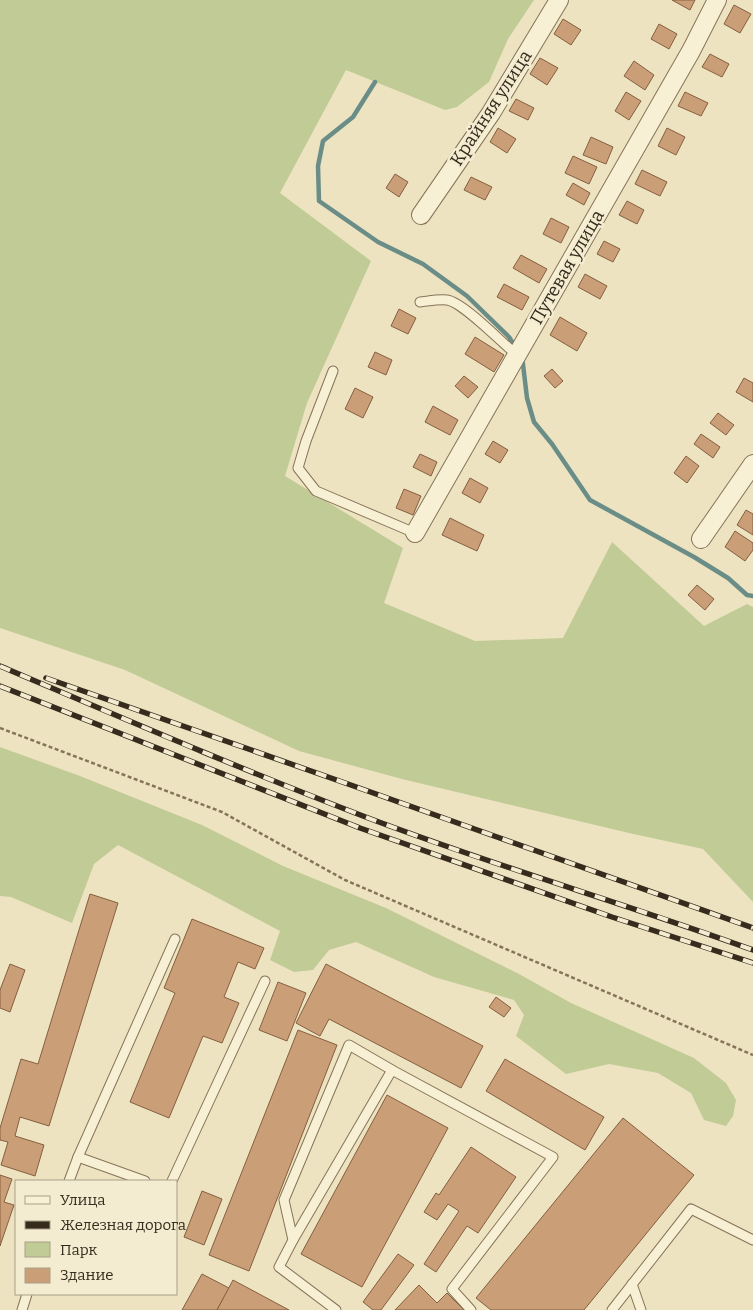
<svg xmlns="http://www.w3.org/2000/svg" width="753" height="1310" font-family="Bitter,serif">
  <rect width="100%" height="100%" fill="#ede3c1"/>
  <!-- green -->
  <g fill="#c1cb96">
    <path d="M 0,0 L 534,0 L 508,39 L 489,82 L 457,107 L 445,110 L 346,70 L 280,193 L 371,261 L 307,403 L 285,476 L 403,548 L 384,603 L 475,641 L 563,638 L 612,542 L 704,626 L 747,604 L 753,607 L 753,902 L 703,849 L 629,833 L 402,779 L 299,751 L 125,670 L 0,628 Z"/>
    <path d="M 0,747 L 80,776 L 202,825 L 283,866 L 386,908 L 519,974 L 571,1003 L 694,1058 L 726,1083 L 736,1100 L 733,1116 L 726,1126 L 704,1120 L 691,1093 L 658,1073 L 609,1064 L 566,1074 L 516,1036 L 524,1015 L 514,1000 L 434,977 L 356,942 L 329,950 L 313,970 L 294,972 L 270,960 L 280,931 L 118,845 L 94,864 L 72,923 L 11,897 L 0,896 Z"/>
  </g>
  <g fill="none" stroke-linecap="round" stroke-linejoin="round">
    <!-- stream -->
    <g stroke="#6b8d87" stroke-width="4.5">
      <path d="M 375,82 L 353,117 L 323,141 L 318,166 L 319,201 L 378,242 L 423,264 L 467,296 L 509,337 L 516,348"/>
      <path d="M 522,356 L 527,398 L 534,422 L 552,444 L 590,500 L 694,557 L 728,578 L 747,595 L 753,596"/>
    </g>
  </g>
  <!-- building -->
  <g fill="#ca9f78" stroke="#855f3f">
    <path d="M 672,0 L 695,0 L 690,10 Z"/>
    <path d="M 734,5 L 751,14 L 740,33 L 724,24 Z"/>
    <path d="M 563,19 L 581,30 L 571,45 L 554,34 Z"/>
    <path d="M 659,24 L 677,34 L 669,49 L 651,39 Z"/>
    <path d="M 710,54 L 729,64 L 722,77 L 702,67 Z"/>
    <path d="M 540,58 L 558,68 L 547,85 L 530,74 Z"/>
    <path d="M 634,61 L 654,75 L 645,90 L 624,76 Z"/>
    <path d="M 626,92 L 641,101 L 629,120 L 615,111 Z"/>
    <path d="M 685,92 L 708,103 L 701,116 L 678,106 Z"/>
    <path d="M 516,99 L 534,108 L 528,120 L 509,111 Z"/>
    <path d="M 498,128 L 516,139 L 507,153 L 490,142 Z"/>
    <path d="M 667,128 L 685,137 L 676,155 L 658,146 Z"/>
    <path d="M 591,137 L 613,147 L 606,164 L 583,155 Z"/>
    <path d="M 573,156 L 597,167 L 589,184 L 565,173 Z"/>
    <path d="M 642,170 L 667,182 L 660,196 L 635,184 Z"/>
    <path d="M 395,174 L 408,182 L 399,197 L 386,188 Z"/>
    <path d="M 471,177 L 492,187 L 485,200 L 464,190 Z"/>
    <path d="M 573,183 L 590,193 L 584,205 L 566,195 Z"/>
    <path d="M 627,201 L 644,210 L 637,224 L 619,215 Z"/>
    <path d="M 551,218 L 569,227 L 561,243 L 543,234 Z"/>
    <path d="M 604,241 L 620,249 L 613,262 L 597,254 Z"/>
    <path d="M 521,255 L 547,269 L 539,283 L 513,268 Z"/>
    <path d="M 585,274 L 607,286 L 600,299 L 578,287 Z"/>
    <path d="M 504,284 L 529,297 L 522,310 L 497,297 Z"/>
    <path d="M 399,309 L 416,318 L 408,334 L 391,326 Z"/>
    <path d="M 560,317 L 587,333 L 577,351 L 550,335 Z"/>
    <path d="M 475,337 L 504,355 L 494,372 L 465,354 Z"/>
    <path d="M 375,352 L 392,360 L 386,375 L 368,367 Z"/>
    <path d="M 552,369 L 563,381 L 555,388 L 544,376 Z"/>
    <path d="M 464,376 L 478,387 L 468,398 L 455,386 Z"/>
    <path d="M 744,378 L 753,383 L 753,402 L 736,392 Z"/>
    <path d="M 355,388 L 373,397 L 363,418 L 345,409 Z"/>
    <path d="M 433,406 L 458,420 L 450,435 L 425,422 Z"/>
    <path d="M 718,413 L 734,425 L 726,435 L 710,423 Z"/>
    <path d="M 701,434 L 720,447 L 713,458 L 694,444 Z"/>
    <path d="M 493,441 L 508,450 L 500,463 L 485,454 Z"/>
    <path d="M 420,454 L 437,462 L 431,476 L 413,467 Z"/>
    <path d="M 686,456 L 699,466 L 687,483 L 674,473 Z"/>
    <path d="M 470,478 L 488,488 L 480,503 L 462,493 Z"/>
    <path d="M 404,489 L 421,496 L 413,515 L 396,508 Z"/>
    <path d="M 746,510 L 753,514 L 753,535 L 737,525 Z"/>
    <path d="M 450,518 L 484,535 L 477,551 L 442,535 Z"/>
    <path d="M 735,531 L 753,543 L 753,550 L 745,561 L 725,547 Z"/>
    <path d="M 697,585 L 714,599 L 705,610 L 688,595 Z"/>
    <path d="M 90,894 L 118,903 L 49,1126 L 20,1117 L 15,1136 L 44,1145 L 35,1176 L 1,1165 L 8,1142 L 0,1140 L 0,1128 L 21,1059 L 38,1064 Z"/>
    <path d="M 192,919 L 264,948 L 255,969 L 238,962 L 224,997 L 239,1003 L 222,1043 L 203,1036 L 169,1118 L 130,1102 L 175,993 L 164,988 Z"/>
    <path d="M 10,964 L 25,970 L 10,1012 L 0,1008 L 0,990 Z"/>
    <path d="M 326,964 L 483,1046 L 461,1088 L 329,1019 L 320,1036 L 296,1023 Z"/>
    <path d="M 278,982 L 306,993 L 287,1041 L 259,1030 Z"/>
    <path d="M 496,997 L 511,1008 L 504,1017 L 489,1007 Z"/>
    <path d="M 298,1030 L 337,1045 L 249,1271 L 209,1255 Z"/>
    <path d="M 505,1059 L 604,1117 L 585,1150 L 486,1091 Z"/>
    <path d="M 387,1095 L 448,1128 L 362,1287 L 301,1254 Z"/>
    <path d="M 623,1118 L 694,1175 L 584,1310 L 491,1310 L 476,1298 Z"/>
    <path d="M 471,1147 L 516,1177 L 478,1233 L 467,1226 L 436,1272 L 424,1264 L 459,1211 L 448,1204 L 437,1220 L 424,1212 L 436,1193 L 439,1195 Z"/>
    <path d="M 0,1175 L 12,1179 L 4,1202 L 14,1205 L 0,1246 Z"/>
    <path d="M 202,1191 L 222,1199 L 204,1245 L 184,1237 Z"/>
    <path d="M 398,1254 L 414,1265 L 381,1310 L 373,1310 L 363,1302 Z"/>
    <path d="M 202,1274 L 229,1288 L 217,1310 L 182,1310 Z"/>
    <path d="M 233,1280 L 289,1310 L 217,1310 Z"/>
    <path d="M 419,1285 L 437,1303 L 447,1293 L 464,1310 L 395,1310 Z"/>
  </g>
  <g fill="none" stroke-linecap="round" stroke-linejoin="round">
    <!-- service casing -->
    <g stroke="#867459" stroke-width="11">
      <g id="service">
        <path d="M 420,302 C 429,301 439,299 447,300 C 463,302 503,344 517,355"/>
        <path d="M 333,371 L 306,441 L 298,468 L 316,491 L 415,533"/>
        <path d="M 78,1157 L 175,939"/>
        <path d="M 69,1181 L 78,1157 L 145,1181"/>
        <path d="M 172,1181 L 265,981"/>
        <path d="M 293,1240 L 392,1070 L 553,1157 L 452,1289 L 471,1310"/>
        <path d="M 632,1284 L 641,1310"/>
        <path d="M 22,1310 L 27,1294"/>
        <path d="M 336,1310 L 279,1267 L 293,1240 L 284,1200 L 349,1045 L 392,1070"/>
        <path d="M 612,1310 L 691,1209 L 753,1240"/>
      </g>
    </g>
    <!-- minor casing -->
    <g stroke="#867459" stroke-width="20">
      <g id="minor">
        <path d="M 421,215 L 491,113 L 559,0"/>
        <path d="M 415,533 L 691,51 L 717,0"/>
        <path d="M 701,539 L 753,464"/>
      </g>
    </g>
    <!-- path -->
    <path stroke="#867459" stroke-width="2.5" stroke-dasharray="4 2.5" stroke-linecap="butt" d="M 0,728 L 222,812 L 345,880 L 753,1055"/>
    <!-- service -->
    <use href="#service" stroke="#f8f0d4" stroke-width="9"/>
    <!-- minor -->
    <use href="#minor" stroke="#f8f0d4" stroke-width="18"/>
    <!-- rail casing -->
    <g stroke="#362b1d" stroke-width="5.5">
      <g id="rail">
        <path d="M 0,666 C 120,717 240,769 363,816 C 491,865 624,903 753,950"/>
        <path d="M 46,678 L 348,784 L 753,928"/>
        <path d="M 0,686 L 360,828 L 612,917 L 753,963"/>
      </g>
    </g>
    <!-- rail -->
    <use href="#rail" stroke="#f4ecd1" stroke-width="4" stroke-dasharray="11" stroke-linecap="butt"/>
  </g>
  <g text-anchor="middle" stroke-width="5" stroke-linejoin="round" paint-order="stroke">
    <!-- street labels -->
    <g font-size="18" fill="#362b1d" stroke="#f4ecd1">
      <text transform="translate(491 108) rotate(-57)" y="6">Крайняя улица</text>
      <text transform="translate(567 267) rotate(-60)" y="6">Путевая улица</text>
    </g>
  </g>
  <!-- legend -->
  <rect x="15" y="1180" width="162" height="115" fill="#f4ecd1" stroke="#a89f89"/>
  <rect x="25" y="1196" width="25" height="8" fill="#f8f0d4" stroke="#a89f89"/>
  <text x="60" y="1205" font-size="15" fill="#362b1d">Улица</text>
  <rect x="25" y="1221" width="25" height="8" fill="#362b1d" stroke="#a89f89"/>
  <text x="60" y="1230" font-size="15" fill="#362b1d">Железная дорога</text>
  <rect x="25" y="1242" width="25" height="15" fill="#c1cb96" stroke="#a89f89"/>
  <text x="60" y="1255" font-size="15" fill="#362b1d">Парк</text>
  <rect x="25" y="1268" width="25" height="15" fill="#ca9f78" stroke="#a89f89"/>
  <text x="60" y="1280" font-size="15" fill="#362b1d">Здание</text>
</svg>
